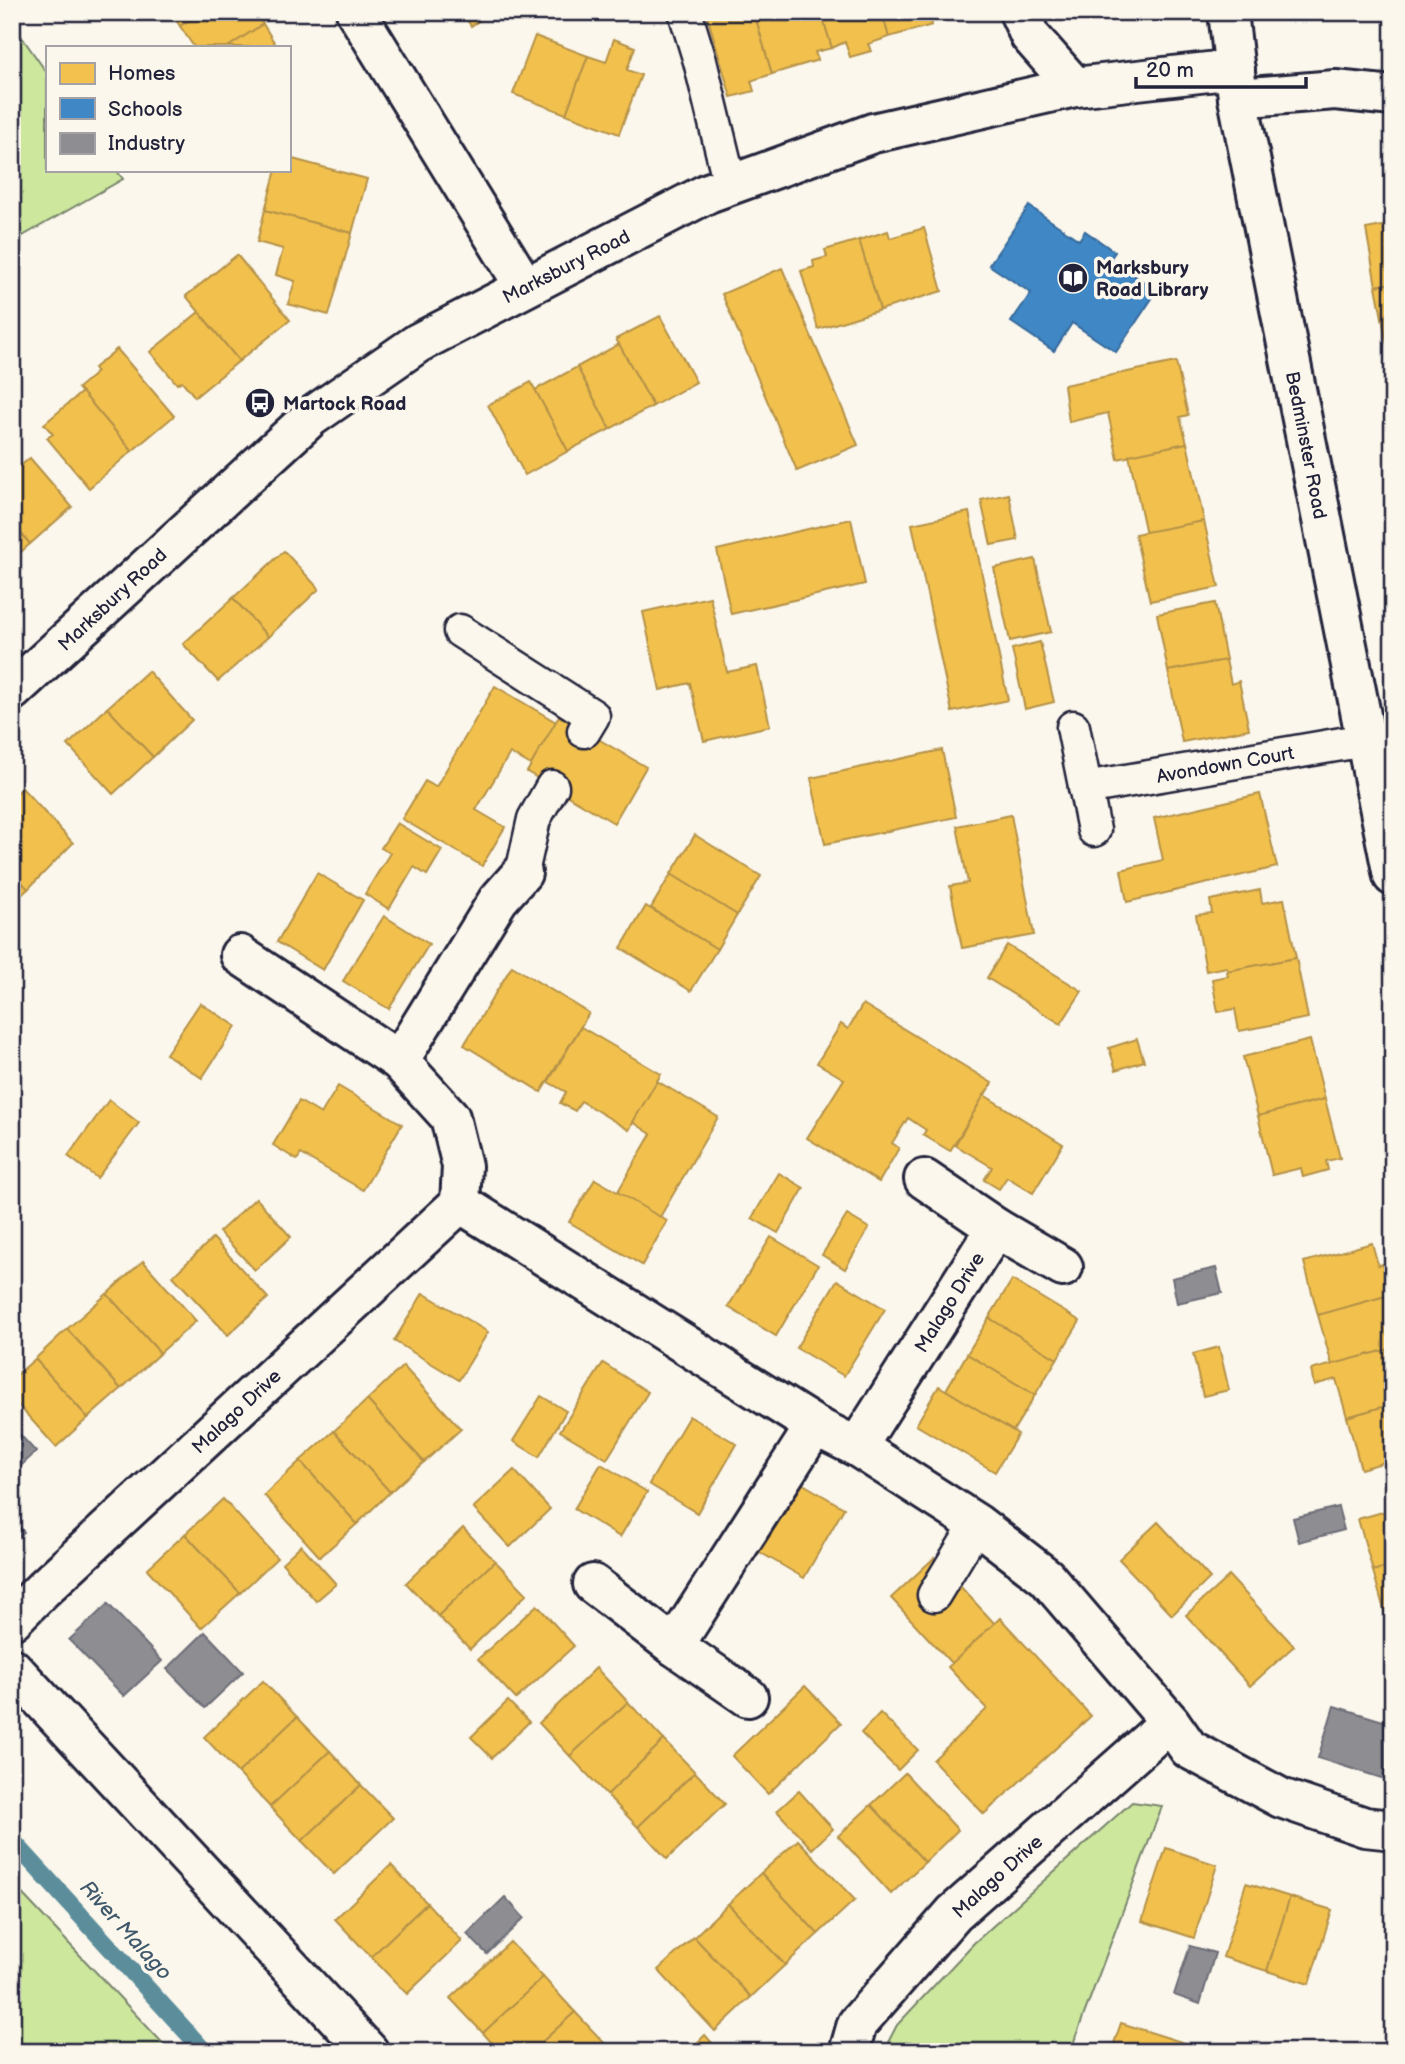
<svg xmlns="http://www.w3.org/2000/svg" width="1405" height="2064" font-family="'Balsamiq Sans',sans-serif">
  <rect width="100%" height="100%" fill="#fbf7ec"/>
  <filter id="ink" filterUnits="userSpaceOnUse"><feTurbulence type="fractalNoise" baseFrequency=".0143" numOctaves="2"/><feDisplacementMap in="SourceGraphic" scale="14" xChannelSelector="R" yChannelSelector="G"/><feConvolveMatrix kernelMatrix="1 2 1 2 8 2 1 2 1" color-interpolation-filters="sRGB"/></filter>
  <g filter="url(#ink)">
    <!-- green -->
    <g fill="#cde79d" stroke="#78846c" stroke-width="2">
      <path d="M 12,23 L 47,73 L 47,170 L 116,170 L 123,179 L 12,242 Z"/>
      <path d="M 1132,1802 L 1162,1806 L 1070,2052 L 883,2052 L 897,2025 L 974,1943 Z"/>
      <path d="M 12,1883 L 171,2052 L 12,2052 Z"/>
    </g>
    <!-- homes -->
    <g fill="#f2c14e" stroke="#b49148" stroke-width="2">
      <path d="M 171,12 L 202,12 L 180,26 Z"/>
      <path d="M 202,12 L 255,12 L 263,24 L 228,47 L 194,47 L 180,26 Z"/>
      <path d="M 462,12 L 492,12 L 471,26 Z"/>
      <path d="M 706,12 L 754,12 L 772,74 L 751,81 L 754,91 L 731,97 Z"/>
      <path d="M 754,12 L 821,12 L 832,48 L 815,52 L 818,60 L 772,74 Z"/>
      <path d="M 821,12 L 882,12 L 889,37 L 868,44 L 871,51 L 850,57 L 845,42 L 832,48 Z"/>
      <path d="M 882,12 L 929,12 L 932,25 L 889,37 Z"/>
      <path d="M 263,24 L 277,47 L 228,47 Z"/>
      <path d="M 535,36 L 588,56 L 566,114 L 513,94 Z"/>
      <path d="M 614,39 L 635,47 L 627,70 L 641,75 L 619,134 L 566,114 L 588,56 L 606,62 Z"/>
      <path d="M 289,158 L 367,179 L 352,233 L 265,210 L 276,170 L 289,170 Z"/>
      <path d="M 265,210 L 352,233 L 329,315 L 288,304 L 295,281 L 276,275 L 283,249 L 257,242 Z"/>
      <path d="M 1393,224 L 1393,283 L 1376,286 L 1366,229 Z"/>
      <path d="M 924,228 L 942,291 L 880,310 L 859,240 L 888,231 L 890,238 Z"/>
      <path d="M 859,240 L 880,310 L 818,329 L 801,271 L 814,267 L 813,261 L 827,257 L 825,250 Z"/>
      <path d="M 237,255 L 290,320 L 239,361 L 186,296 Z"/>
      <path d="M 782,268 L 858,445 L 797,471 L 722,294 Z"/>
      <path d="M 1393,283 L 1393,343 L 1387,344 L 1376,286 Z"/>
      <path d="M 199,312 L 239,361 L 195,397 L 182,381 L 177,384 L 150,352 Z"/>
      <path d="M 660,316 L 696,382 L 653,406 L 616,339 Z"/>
      <path d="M 619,344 L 653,406 L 610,429 L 577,367 Z"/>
      <path d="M 117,349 L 174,416 L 132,451 L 78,388 L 97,372 L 94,368 Z"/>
      <path d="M 1176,362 L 1188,415 L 1180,417 L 1187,443 L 1118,459 L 1108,413 L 1069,422 L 1064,385 Z"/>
      <path d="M 577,367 L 610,429 L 568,451 L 535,390 Z"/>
      <path d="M 531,382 L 568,451 L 525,475 L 488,405 Z"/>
      <path d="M 82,392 L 132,451 L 89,488 L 47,438 L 53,434 L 44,424 Z"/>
      <path d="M 1187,443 L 1204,521 L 1146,534 L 1129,455 Z"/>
      <path d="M 30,458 L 72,507 L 30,544 L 12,523 L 12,473 Z"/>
      <path d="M 1009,494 L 1018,540 L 991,545 L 981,500 Z"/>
      <path d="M 969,512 L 1008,700 L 952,712 L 912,524 Z"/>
      <path d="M 851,519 L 865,584 L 731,614 L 717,550 Z"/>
      <path d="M 1204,521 L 1219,587 L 1150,601 L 1135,534 Z"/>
      <path d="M 12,523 L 30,544 L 12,560 Z"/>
      <path d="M 284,551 L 319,589 L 268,637 L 233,598 Z"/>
      <path d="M 1035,559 L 1051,632 L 1010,641 L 994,568 Z"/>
      <path d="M 710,597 L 727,672 L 757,666 L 770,726 L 704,741 L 690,683 L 660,690 L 643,612 Z"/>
      <path d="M 233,598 L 268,637 L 218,681 L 183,644 Z"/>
      <path d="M 1215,603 L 1226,660 L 1168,671 L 1157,614 Z"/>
      <path d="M 1040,642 L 1054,702 L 1025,709 L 1012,649 Z"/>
      <path d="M 1226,660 L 1231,684 L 1239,681 L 1249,729 L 1182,742 L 1168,671 Z"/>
      <path d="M 148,671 L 192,720 L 153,757 L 107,708 Z"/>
      <path d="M 495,686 L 556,722 L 531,765 L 510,753 L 476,810 L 505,827 L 482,866 L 402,819 L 425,781 L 436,787 Z"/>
      <path d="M 107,708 L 153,757 L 113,794 L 68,745 Z"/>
      <path d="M 559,716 L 646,767 L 614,823 L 527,772 Z"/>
      <path d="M 942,750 L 956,817 L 825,844 L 811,778 Z"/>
      <path d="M 22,788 L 73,843 L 28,889 L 12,872 L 12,798 Z"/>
      <path d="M 1260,794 L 1277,867 L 1127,902 L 1121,870 L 1163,860 L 1154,818 Z"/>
      <path d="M 1011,815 L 1034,935 L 962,948 L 950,886 L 968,883 L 957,826 Z"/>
      <path d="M 397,823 L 442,850 L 427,875 L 414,867 L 389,909 L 365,894 L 390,853 L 381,848 Z"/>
      <path d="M 695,835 L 761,876 L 737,915 L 671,874 Z"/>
      <path d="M 12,872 L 28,889 L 12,904 Z"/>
      <path d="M 317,873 L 363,900 L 323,970 L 277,942 Z"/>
      <path d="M 671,874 L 737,915 L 717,949 L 651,908 Z"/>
      <path d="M 1260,890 L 1262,903 L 1284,899 L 1296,958 L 1227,971 L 1227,967 L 1206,971 L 1196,915 L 1212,913 L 1210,900 Z"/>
      <path d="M 646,906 L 717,949 L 691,991 L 621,948 Z"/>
      <path d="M 384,916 L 429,944 L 389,1009 L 343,981 Z"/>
      <path d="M 1007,945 L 1082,991 L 1061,1024 L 987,978 Z"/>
      <path d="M 1296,958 L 1308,1018 L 1239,1031 L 1235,1009 L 1218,1012 L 1212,979 L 1228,976 L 1227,971 Z"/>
      <path d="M 512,966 L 589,1013 L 541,1092 L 464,1045 Z"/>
      <path d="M 200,1003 L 236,1026 L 202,1078 L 166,1054 Z"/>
      <path d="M 863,1004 L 992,1083 L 950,1151 L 923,1135 L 926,1130 L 908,1118 L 892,1143 L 899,1148 L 879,1182 L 807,1138 L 844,1079 L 817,1063 L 841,1024 L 848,1029 Z"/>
      <path d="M 581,1027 L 661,1074 L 629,1130 L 581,1101 L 575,1111 L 560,1103 L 566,1092 L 548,1082 Z"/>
      <path d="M 1137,1039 L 1144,1061 L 1116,1070 L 1109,1048 Z"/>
      <path d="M 1310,1040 L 1325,1099 L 1258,1116 L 1243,1057 Z"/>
      <path d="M 657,1081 L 718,1117 L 660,1217 L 617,1193 L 651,1134 L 633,1122 Z"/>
      <path d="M 338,1086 L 402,1124 L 363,1190 L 301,1154 L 297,1160 L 273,1145 L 299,1101 L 321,1114 Z"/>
      <path d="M 984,1095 L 1063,1144 L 1033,1193 L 1007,1177 L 999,1189 L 984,1180 L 992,1167 L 955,1145 Z"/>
      <path d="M 1325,1099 L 1340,1158 L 1326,1161 L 1328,1170 L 1303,1177 L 1301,1168 L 1272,1175 L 1258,1116 Z"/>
      <path d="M 109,1100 L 139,1123 L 97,1178 L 68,1156 Z"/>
      <path d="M 779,1173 L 804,1188 L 778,1233 L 752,1218 Z"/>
      <path d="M 595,1179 L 667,1221 L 642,1265 L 569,1222 Z"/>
      <path d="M 256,1198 L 291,1237 L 255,1270 L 219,1232 Z"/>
      <path d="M 847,1215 L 869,1228 L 845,1269 L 822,1255 Z"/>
      <path d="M 771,1237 L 818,1265 L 776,1336 L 728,1307 Z"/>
      <path d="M 213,1238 L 268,1298 L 228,1335 L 173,1276 Z"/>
      <path d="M 1372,1243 L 1378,1265 L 1384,1264 L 1393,1294 L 1318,1315 L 1304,1262 Z"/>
      <path d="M 143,1261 L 196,1321 L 160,1353 L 107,1294 Z"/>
      <path d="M 837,1280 L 885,1309 L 844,1376 L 796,1348 Z"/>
      <path d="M 1012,1280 L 1080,1321 L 1057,1359 L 989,1318 Z"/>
      <path d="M 423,1293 L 488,1332 L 459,1380 L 394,1341 Z"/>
      <path d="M 107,1294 L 160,1353 L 121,1389 L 67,1329 Z"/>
      <path d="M 1393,1294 L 1393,1348 L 1332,1365 L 1318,1315 Z"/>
      <path d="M 989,1318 L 1057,1359 L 1035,1395 L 967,1354 Z"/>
      <path d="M 67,1329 L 121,1389 L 88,1418 L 35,1359 Z"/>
      <path d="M 1219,1347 L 1229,1390 L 1203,1396 L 1193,1354 Z"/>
      <path d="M 1393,1348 L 1393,1404 L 1347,1417 L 1336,1379 L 1314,1385 L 1311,1370 Z"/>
      <path d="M 967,1354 L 1035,1395 L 1013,1431 L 946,1390 Z"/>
      <path d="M 35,1359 L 88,1418 L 56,1447 L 12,1398 L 12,1379 Z"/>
      <path d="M 603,1363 L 648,1392 L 607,1459 L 560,1431 Z"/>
      <path d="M 403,1366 L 461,1429 L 424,1462 L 367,1400 Z"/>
      <path d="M 939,1386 L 1018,1434 L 995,1472 L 916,1425 Z"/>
      <path d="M 541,1396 L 566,1411 L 539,1457 L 513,1441 Z"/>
      <path d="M 367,1400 L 424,1462 L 390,1492 L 334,1431 Z"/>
      <path d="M 1393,1404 L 1393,1460 L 1361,1469 L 1347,1417 Z"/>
      <path d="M 689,1416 L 737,1444 L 697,1513 L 649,1484 Z"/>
      <path d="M 334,1431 L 390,1492 L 357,1524 L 300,1461 Z"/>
      <path d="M 300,1461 L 357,1524 L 320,1557 L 264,1495 Z"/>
      <path d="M 601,1464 L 647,1492 L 620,1537 L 574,1509 Z"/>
      <path d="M 514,1470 L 550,1509 L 510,1547 L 473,1508 Z"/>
      <path d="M 798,1481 L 844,1508 L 804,1578 L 756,1550 Z"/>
      <path d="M 223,1499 L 277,1558 L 240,1593 L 185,1534 Z"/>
      <path d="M 1393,1509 L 1393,1565 L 1373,1571 L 1358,1519 Z"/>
      <path d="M 1158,1522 L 1210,1578 L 1172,1615 L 1119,1559 Z"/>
      <path d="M 463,1528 L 495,1561 L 438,1616 L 406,1583 Z"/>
      <path d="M 185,1534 L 240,1593 L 201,1628 L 147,1569 Z"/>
      <path d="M 301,1545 L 336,1584 L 316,1601 L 282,1563 Z"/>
      <path d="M 934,1558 L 995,1624 L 952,1664 L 891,1598 Z"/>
      <path d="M 495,1561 L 527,1594 L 470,1649 L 438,1616 Z"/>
      <path d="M 1393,1565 L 1393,1622 L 1388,1624 L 1373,1571 Z"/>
      <path d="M 1229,1576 L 1294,1646 L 1250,1686 L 1186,1615 Z"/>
      <path d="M 537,1605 L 574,1646 L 516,1699 L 478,1659 Z"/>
      <path d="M 1000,1618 L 1091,1716 L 984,1814 L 933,1760 L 987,1709 L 948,1667 Z"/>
      <path d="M 596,1668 L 628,1702 L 570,1756 L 539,1723 Z"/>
      <path d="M 263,1681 L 297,1717 L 238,1773 L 204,1737 Z"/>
      <path d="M 805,1686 L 841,1723 L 768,1794 L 732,1756 Z"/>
      <path d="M 508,1701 L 529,1722 L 492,1758 L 471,1737 Z"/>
      <path d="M 628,1702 L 664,1740 L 607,1795 L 570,1756 Z"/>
      <path d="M 880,1713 L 918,1750 L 898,1770 L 861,1733 Z"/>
      <path d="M 297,1717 L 330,1751 L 270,1807 L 238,1773 Z"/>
      <path d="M 664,1740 L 695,1772 L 638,1827 L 607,1795 Z"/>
      <path d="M 330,1751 L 361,1785 L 302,1841 L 270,1807 Z"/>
      <path d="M 695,1772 L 725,1804 L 667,1859 L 638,1827 Z"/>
      <path d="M 905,1773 L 958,1830 L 925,1862 L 871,1805 Z"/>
      <path d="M 361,1785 L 393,1818 L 334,1874 L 302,1841 Z"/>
      <path d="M 799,1791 L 833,1829 L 812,1849 L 777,1811 Z"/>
      <path d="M 871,1805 L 925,1862 L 891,1894 L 838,1836 Z"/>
      <path d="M 798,1840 L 855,1900 L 818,1934 L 761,1873 Z"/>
      <path d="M 1166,1848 L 1217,1865 L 1194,1938 L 1142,1921 Z"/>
      <path d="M 391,1865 L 427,1903 L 371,1957 L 335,1919 Z"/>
      <path d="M 761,1873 L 818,1934 L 785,1965 L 728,1904 Z"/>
      <path d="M 1246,1883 L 1290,1897 L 1267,1971 L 1223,1957 Z"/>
      <path d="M 1290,1897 L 1332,1910 L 1309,1984 L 1267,1971 Z"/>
      <path d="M 427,1903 L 462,1941 L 407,1994 L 371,1957 Z"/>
      <path d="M 728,1904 L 785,1965 L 751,1997 L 694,1937 Z"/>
      <path d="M 694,1937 L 751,1997 L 715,2031 L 658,1970 Z"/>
      <path d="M 510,1942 L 543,1977 L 483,2033 L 450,1998 Z"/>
      <path d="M 543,1977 L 575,2012 L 531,2052 L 500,2052 L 483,2033 Z"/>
      <path d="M 575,2012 L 608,2047 L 603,2052 L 531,2052 Z"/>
      <path d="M 1121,2023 L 1194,2046 L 1192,2052 L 1111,2052 Z"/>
      <path d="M 705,2035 L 720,2052 L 688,2052 Z"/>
    </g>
    <!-- schools -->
    <path fill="#3f88c5" stroke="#36699c" stroke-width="2" d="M 1029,206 L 1079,240 L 1085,231 L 1115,252 L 1110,259 L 1157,291 L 1116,352 L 1072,323 L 1054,351 L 1011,322 L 1031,293 L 989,265 Z"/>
    <!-- industry -->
    <g fill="#8d8d92" stroke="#6d6d78" stroke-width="2">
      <path d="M 1216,1268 L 1222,1293 L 1177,1303 L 1172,1278 Z"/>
      <path d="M 12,1426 L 36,1452 L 12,1474 Z"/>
      <path d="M 1338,1507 L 1344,1530 L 1299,1542 L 1293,1518 Z"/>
      <path d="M 12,1520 L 24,1532 L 12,1543 Z"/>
      <path d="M 108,1604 L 162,1661 L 124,1696 L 69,1640 Z"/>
      <path d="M 205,1632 L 243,1672 L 205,1708 L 167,1669 Z"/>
      <path d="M 1334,1706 L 1393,1724 L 1393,1774 L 1391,1781 L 1318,1758 Z"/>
      <path d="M 505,1897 L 524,1918 L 487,1954 L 467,1934 Z"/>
      <path d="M 1190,1946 L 1215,1953 L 1200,2004 L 1174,1995 Z"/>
    </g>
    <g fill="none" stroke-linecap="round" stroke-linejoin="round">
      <!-- stream -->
      <path stroke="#5c8d9b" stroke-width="18" d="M 12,1840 L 205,2052"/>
      <!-- service casing -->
      <g stroke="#22223b" stroke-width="37">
        <g id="service">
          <path d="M 685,12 L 700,61 L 730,184"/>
          <path d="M 460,631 L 593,716 L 584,731"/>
          <path d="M 1073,727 L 1094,830"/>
          <path d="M 1085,788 L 1365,740"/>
          <path d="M 522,873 L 534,819 L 552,787"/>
          <path d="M 934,1595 L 977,1524"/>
        </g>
      </g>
      <!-- minor casing -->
      <g stroke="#22223b" stroke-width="44">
        <g id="minor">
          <path d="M 356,12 L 525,287"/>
          <path d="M 1019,12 L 1030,36 L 1075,87"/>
          <path d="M 1238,98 L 1335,90 L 1393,96"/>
          <path d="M 12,691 L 311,417 L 418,343 L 708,193 L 873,133 L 1075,87 L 1235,69"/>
          <path d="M 240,955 L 399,1061"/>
          <path d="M 924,1179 L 996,1228"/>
          <path d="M 460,1203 L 815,1426 L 857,1447 L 977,1524 L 1046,1577 L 1170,1722 L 1189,1749 L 1281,1798 L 1365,1827 L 1393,1830"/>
          <path d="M 857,1447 L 996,1228 L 1063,1267"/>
          <path d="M 593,1584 L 674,1646 L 748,1697"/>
          <path d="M 12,1620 L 43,1589 L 460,1203 L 462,1166 L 450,1117 L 399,1061 L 498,900 L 522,873"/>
          <path d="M 674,1646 L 815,1426"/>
          <path d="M 12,1668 L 369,2052"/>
          <path d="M 849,2052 L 857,2024 L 954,1913 L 1170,1722"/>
        </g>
      </g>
      <!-- secondary casing -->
      <g stroke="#22223b" stroke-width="44">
        <path id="secondary" d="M 1228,12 L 1238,98 L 1393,876"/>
      </g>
      <!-- service -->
      <use href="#service" stroke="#fbf7ec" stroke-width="32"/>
      <!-- minor -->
      <use href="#minor" stroke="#fbf7ec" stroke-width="38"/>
      <!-- secondary -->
      <use href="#secondary" stroke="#fbf7ec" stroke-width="38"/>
    </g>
  </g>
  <!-- icons -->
  <defs>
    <g id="library-disc" transform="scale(1.575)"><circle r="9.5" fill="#22223b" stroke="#fbf7ec"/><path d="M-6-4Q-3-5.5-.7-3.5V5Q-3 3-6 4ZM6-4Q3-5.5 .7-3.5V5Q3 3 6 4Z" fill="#fff"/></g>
    <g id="bus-disc" transform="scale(1.575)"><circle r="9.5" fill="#22223b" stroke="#fbf7ec"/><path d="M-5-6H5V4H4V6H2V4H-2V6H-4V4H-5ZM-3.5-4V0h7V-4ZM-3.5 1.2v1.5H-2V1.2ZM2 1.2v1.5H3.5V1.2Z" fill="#fff"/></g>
  </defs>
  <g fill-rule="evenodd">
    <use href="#library-disc" x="1073" y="278"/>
    <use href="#bus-disc" x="260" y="403"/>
  </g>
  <g text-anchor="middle" stroke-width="7" stroke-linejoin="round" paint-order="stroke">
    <!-- street labels -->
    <g font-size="19" fill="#22223b" stroke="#fbf7ec">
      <text transform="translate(566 266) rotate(-27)" y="7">Marksbury Road</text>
      <text transform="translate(1307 445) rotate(79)" y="7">Bedminster Road</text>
      <text transform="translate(112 599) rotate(-43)" y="7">Marksbury Road</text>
      <text transform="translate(1225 764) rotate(-10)" y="7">Avondown Court</text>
      <text transform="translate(949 1302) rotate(-58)" y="7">Malago Drive</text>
      <text transform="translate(236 1411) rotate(-43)" y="7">Malago Drive</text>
      <text transform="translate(997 1876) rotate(-42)" y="7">Malago Drive</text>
    </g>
    <!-- poi labels -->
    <g font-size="19" font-weight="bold" fill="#22223b" stroke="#fbf7ec" text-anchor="start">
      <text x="1096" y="274">Marksbury<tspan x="1096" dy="22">Road Library</tspan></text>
      <text x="283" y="410">Martock Road</text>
    </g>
    <!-- water labels -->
    <g font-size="21" font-style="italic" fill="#3f586b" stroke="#fbf7ec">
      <text transform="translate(126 1930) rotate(48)" y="7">River Malago</text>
    </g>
  </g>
  <!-- margin -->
  <rect width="1405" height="2064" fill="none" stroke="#fbf7ec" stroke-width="42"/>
  <rect x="21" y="21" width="1363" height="2022" fill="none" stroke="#22223b" stroke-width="2.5" filter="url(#ink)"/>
  <!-- legend -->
  <rect x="46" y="46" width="245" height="126" fill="#fbf7ec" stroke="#a4a2a5" stroke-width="2"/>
  <rect x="60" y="63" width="35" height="21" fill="#f2c14e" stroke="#a4a2a5" stroke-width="2"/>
  <text x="108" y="80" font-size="21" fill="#22223b">Homes</text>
  <rect x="60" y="98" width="35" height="21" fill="#3f88c5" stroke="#a4a2a5" stroke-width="2"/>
  <text x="108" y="116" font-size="21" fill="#22223b">Schools</text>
  <rect x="60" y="133" width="35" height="21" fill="#8d8d92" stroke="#a4a2a5" stroke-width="2"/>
  <text x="108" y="150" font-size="21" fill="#22223b">Industry</text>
  <!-- scale -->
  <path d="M1136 77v10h170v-10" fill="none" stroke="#22223b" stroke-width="3.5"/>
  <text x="1146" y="77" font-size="21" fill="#22223b" stroke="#fbf7ec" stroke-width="5" paint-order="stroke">20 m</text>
</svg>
